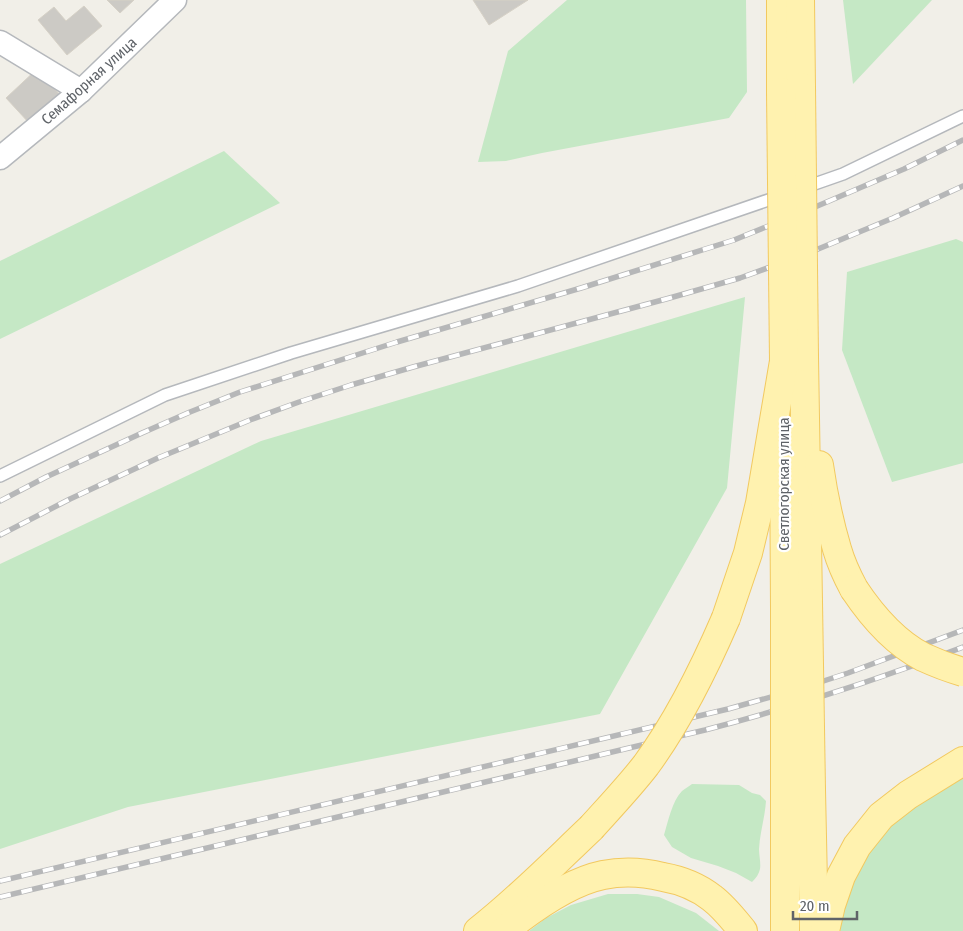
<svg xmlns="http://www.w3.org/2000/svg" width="963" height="931" font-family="'Fira Sans Condensed',sans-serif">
  <rect width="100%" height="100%" fill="#f1efe8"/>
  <!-- green -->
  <g fill="#c5e8c5">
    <path d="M 567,0 L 746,0 L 747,92 L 729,118 L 542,153 L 506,161 L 478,162 L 508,51 Z"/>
    <path d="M 843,0 L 932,0 L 853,84 Z"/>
    <path d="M 224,151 L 280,203 L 0,339 L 0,261 Z"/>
    <path d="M 956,239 L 963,242 L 963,463 L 892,482 L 842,350 L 847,272 Z"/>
    <path d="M 745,297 L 727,488 L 600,714 L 128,807 L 0,849 L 0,564 L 261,441 Z"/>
    <path d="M 963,776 L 963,931 L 840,931 L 843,913 L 855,876 L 869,849 L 890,822 Z"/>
    <path d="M 692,784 L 739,785 L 752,793 L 760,795 L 766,801 C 765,817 760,832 759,849 C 759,855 761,863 760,869 C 759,874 756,878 752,882 L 736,873 L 718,866 L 691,858 L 672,847 L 664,835 C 668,822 672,801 682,791 C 685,789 689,786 692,784 Z"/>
    <path d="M 608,894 L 637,894 L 659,897 L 696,913 L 719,931 L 529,931 L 546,918 L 571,905 Z"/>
  </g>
  <!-- building -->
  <g fill="#cccac5" stroke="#d6d1c6">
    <path d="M 107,0 L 134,0 L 120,13 Z"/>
    <path d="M 473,0 L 528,0 L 489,25 Z"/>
    <path d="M 84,6 L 102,26 L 67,55 L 38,20 L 54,7 L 66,21 Z"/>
    <path d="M 37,69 L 61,96 L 30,124 L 6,98 Z"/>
  </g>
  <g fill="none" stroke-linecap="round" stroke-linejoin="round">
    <!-- service casing -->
    <g stroke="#b5b8bc" stroke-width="14">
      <g id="service">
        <path d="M 803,188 L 843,174 L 963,116"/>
        <path d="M 0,476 L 165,395 L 291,353 L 518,286 L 783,195"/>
      </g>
    </g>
    <!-- minor casing -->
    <g stroke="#b5b8bc" stroke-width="25">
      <g id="minor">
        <path d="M 0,42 L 81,91"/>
        <path d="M 0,158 L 81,91 L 175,0"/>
      </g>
    </g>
    <!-- primary casing -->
    <g stroke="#f2c960" stroke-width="30">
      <g id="primary">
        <path d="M 781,0 L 781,92"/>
        <path d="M 800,0 L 801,87"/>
        <path d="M 804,357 L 808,602"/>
        <path d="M 784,440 L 785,608"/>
        <path d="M 819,465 C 823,493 829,522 837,549 C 841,563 847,576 854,589"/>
        <path d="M 726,618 L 748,553 L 760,503 L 784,361"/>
        <path d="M 811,790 L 814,931"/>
        <path d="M 785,796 L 785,931"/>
        <path d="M 478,931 C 518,900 554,863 591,828"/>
        <path d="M 504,931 C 530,910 569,882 603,875 C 623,871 643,872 663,877 C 680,880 698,887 712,898 C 724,907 734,920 743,931"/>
        <path d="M 825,931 L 831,905 L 841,876 L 857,846 L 881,816 L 908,795 L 963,761"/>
      </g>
    </g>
    <!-- service -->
    <use href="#service" stroke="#fff" stroke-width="11"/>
    <!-- minor -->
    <use href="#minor" stroke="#fff" stroke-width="22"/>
    <!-- primary -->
    <use href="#primary" stroke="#fff2af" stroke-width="28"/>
    <!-- rail casing -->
    <g stroke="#b6b7b8" stroke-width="5.5">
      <g id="rail">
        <path d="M 0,501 L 46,477 L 142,433 L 190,412 L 240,392 L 397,342 L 581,288 L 734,240 L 808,210 L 904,169 L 963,140"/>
        <path d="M 0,535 L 70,499 L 158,458 L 250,420 L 299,402 L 351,385 L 413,367 L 666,299 L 740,278 L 806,254 L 893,218 L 963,186"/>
        <path d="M 0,881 L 728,709 L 796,690 L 848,673 L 963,630"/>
        <path d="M 0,897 L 705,730 C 793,707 877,680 963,647"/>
      </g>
    </g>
    <!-- rail -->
    <use href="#rail" stroke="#fff" stroke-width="4" stroke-dasharray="11" stroke-linecap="butt"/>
    <!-- primary-bridge casing -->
    <g stroke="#f2c960" stroke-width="30" stroke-linecap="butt">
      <g id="primary-bridge">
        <path d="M 801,87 L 804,357"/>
        <path d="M 781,92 L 784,361"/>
        <path d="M 854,589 C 872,616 894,642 923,657 C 936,663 949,668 963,672"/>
        <path d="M 808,602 L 811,790"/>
        <path d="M 785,608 L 785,796"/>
        <path d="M 591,828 C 609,808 629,787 646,765 C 679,720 704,669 726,618"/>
      </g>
    </g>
    <!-- primary-bridge -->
    <use href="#primary-bridge" stroke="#fff2af" stroke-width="28"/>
  </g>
  <g text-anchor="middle" stroke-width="4.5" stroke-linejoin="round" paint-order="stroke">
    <!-- street labels -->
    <g font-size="15" fill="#5f6368" stroke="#fff">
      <text transform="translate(89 81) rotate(-42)" y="5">Семафорная улица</text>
      <text transform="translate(784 484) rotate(-90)" y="5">Светлогорская улица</text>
    </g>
  </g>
  <!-- scale -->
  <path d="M793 911v8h64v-8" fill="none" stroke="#5f6368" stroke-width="2.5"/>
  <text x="800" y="911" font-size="15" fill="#5f6368" stroke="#ffffff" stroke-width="4" paint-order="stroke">20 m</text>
</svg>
